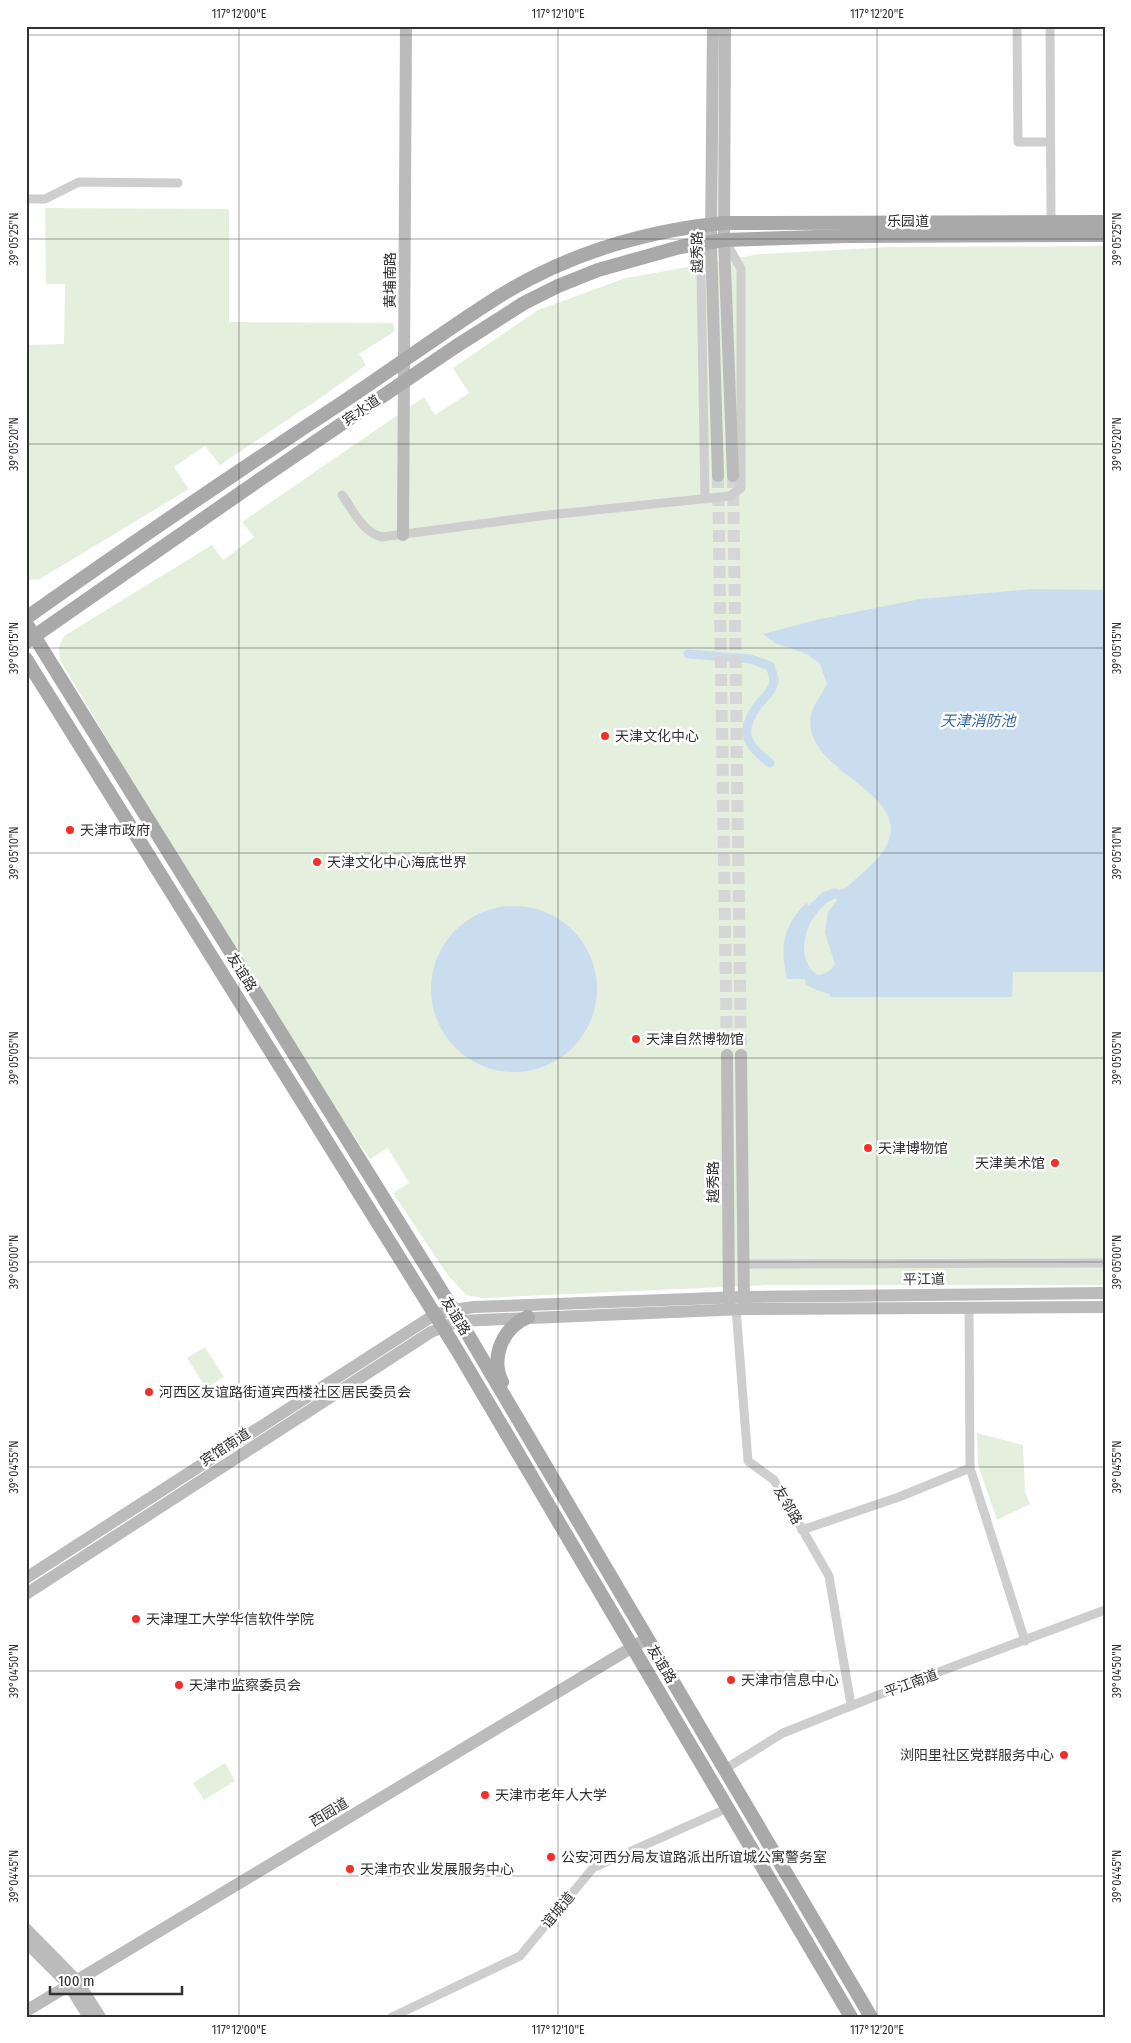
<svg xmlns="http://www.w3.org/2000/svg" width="1131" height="2043" font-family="'Fira Sans Condensed','Noto Sans SC',sans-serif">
  <rect width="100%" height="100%" fill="#fff"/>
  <!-- green -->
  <g fill="#e5efde">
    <path d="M 45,208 L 229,209 L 229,322 L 393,323 L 395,331 L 359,354 L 366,365 L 325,395 L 220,465 L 205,446 L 174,467 L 189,489 L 40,579 L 27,580 L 26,345 L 64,344 L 65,284 L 46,284 Z"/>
    <path d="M 1105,246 L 1105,1285 L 768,1285 L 482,1298 L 466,1295 L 447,1274 L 393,1193 L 409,1183 L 388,1148 L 370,1159 C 258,999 160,828 60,660 L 59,647 L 64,636 L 212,545 L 223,560 L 254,537 L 242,522 L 424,397 L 435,415 L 469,393 L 453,368 L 538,310 L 626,278 L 760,254 L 891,247 Z"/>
    <path d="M 205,1347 L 224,1377 L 206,1388 L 187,1358 Z"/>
    <path d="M 977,1433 L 1023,1445 L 1025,1492 L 1030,1504 L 997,1520 L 978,1465 Z"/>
    <path d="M 225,1763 L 235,1781 L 204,1800 L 193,1783 Z"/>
  </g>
  <!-- water -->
  <g fill="#caddef" fill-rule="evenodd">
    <path d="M 1033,589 L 1105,590 L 1105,972 L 1013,972 L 1012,997 L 830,997 L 830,994 L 819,991 L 806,985 L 805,979 L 787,979 C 780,946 782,928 806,903 L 809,905 L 822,893 L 834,888 L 839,890 L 846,888 C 858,876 875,864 884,850 C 920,791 799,774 811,714 C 813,706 823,692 827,684 L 820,664 L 807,654 L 775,643 L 763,634 L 816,620 L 920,599 ZM 836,898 L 837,901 L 828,912 L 825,933 L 835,964 C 831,971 826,974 818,975 C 790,957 809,908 836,898 Z"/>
    <circle cx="514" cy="989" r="83"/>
  </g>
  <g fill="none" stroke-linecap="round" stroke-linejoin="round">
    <!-- canal -->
    <path stroke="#caddef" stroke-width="9" d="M 688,654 L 751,659 L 770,666 C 772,673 776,679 773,685 C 771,692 763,699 759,704 C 738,731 745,744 770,763"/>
    <!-- secondary-tunnel -->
    <g stroke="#d6d6d6" stroke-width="12" stroke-dasharray="12 6" stroke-linecap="butt">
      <path d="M 718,476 L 727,1055"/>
      <path d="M 733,476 L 741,1055"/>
    </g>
    <!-- street -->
    <g stroke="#cecece" stroke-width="9">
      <path d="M 1017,26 L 1018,142 L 1049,142"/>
      <path d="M 1050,26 L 1051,222"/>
      <path d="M 26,199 L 45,199 L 79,182 L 178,183"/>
      <path d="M 342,495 C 354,511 362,532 382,537 L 548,515 L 730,496 L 741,488 L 741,269 L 726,242"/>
      <path d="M 705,499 L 701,273 L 709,248"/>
      <path d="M 744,1264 L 1105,1263"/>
      <path d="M 736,1309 L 748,1461 L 774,1480 L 829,1576 L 851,1705"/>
      <path d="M 969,1309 L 970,1468 L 1025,1641"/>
      <path d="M 802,1530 L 899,1497 L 970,1468"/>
      <path d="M 725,1769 L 783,1733 L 901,1686 L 1105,1610"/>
      <path d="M 392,2017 L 520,1956 L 593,1868 L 728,1808"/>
    </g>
    <!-- secondary -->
    <g stroke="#bbb" stroke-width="12">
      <path d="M 713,26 L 711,241 L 718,476"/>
      <path d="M 725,26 L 724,240 L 733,476"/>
      <path d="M 403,535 L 406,26"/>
      <path d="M 727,1055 L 729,1305"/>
      <path d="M 741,1055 L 744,1304"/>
      <path d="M 26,1578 L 434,1315 L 453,1310 L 474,1307 L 744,1297 L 1105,1293"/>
      <path d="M 26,1594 L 431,1332 L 459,1321 L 744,1309 L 1105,1307"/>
      <path d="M 26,1929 L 77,1981 L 100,2017"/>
      <path d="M 26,1942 L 69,1985 L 89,2017"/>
      <path d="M 26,2011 L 646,1639"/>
    </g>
    <!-- primary -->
    <g stroke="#a9a9a9" stroke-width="14">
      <path d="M 26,618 C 132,543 238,471 346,400 C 397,366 446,330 498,297 C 567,254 644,231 724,223 L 1105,222"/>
      <path d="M 26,623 L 457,1316 L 871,2017"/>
      <path d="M 26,642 L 262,478 L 455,347 L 524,303 L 558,286 L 598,270 L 680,247 L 724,240 L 847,236 L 1105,235"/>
      <path d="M 26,659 L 457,1350 L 851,2017"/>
      <path d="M 502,1382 C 490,1357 503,1327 528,1317"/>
    </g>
  </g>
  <!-- ticks -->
  <path fill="none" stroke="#313131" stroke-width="1" stroke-opacity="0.45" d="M 239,26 L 239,2017M 558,26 L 558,2017M 877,26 L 877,2017M 26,35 L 1105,35M 26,239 L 1105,239M 26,444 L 1105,444M 26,648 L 1105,648M 26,853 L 1105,853M 26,1058 L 1105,1058M 26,1262 L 1105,1262M 26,1467 L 1105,1467M 26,1671 L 1105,1671M 26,1876 L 1105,1876"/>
  <!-- markers -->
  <g fill="#f23029" stroke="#fff" stroke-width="2">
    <circle cx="605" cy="736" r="5"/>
    <circle cx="70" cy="830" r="5"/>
    <circle cx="317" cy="862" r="5"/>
    <circle cx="636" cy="1039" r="5"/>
    <circle cx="868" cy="1148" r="5"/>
    <circle cx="1055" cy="1163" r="5"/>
    <circle cx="149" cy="1392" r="5"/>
    <circle cx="136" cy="1619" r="5"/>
    <circle cx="731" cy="1680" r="5"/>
    <circle cx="179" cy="1685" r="5"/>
    <circle cx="1064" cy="1755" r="5"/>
    <circle cx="485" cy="1795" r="5"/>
    <circle cx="551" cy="1857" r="5"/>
    <circle cx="350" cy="1869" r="5"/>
  </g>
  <g text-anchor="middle" stroke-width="5" stroke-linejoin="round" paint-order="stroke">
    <!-- street labels -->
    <g font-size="14" fill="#313131" stroke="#fff">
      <text x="908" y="226">乐园道</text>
      <text transform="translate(697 252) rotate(-91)" y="5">越秀路</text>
      <text transform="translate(390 280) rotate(-90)" y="5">黄埔南路</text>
      <text transform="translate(361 410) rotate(-34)" y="5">宾水道</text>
      <text transform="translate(242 972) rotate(58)" y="5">友谊路</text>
      <text transform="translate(713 1182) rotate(-90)" y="5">越秀路</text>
      <text transform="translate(924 1279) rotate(-1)" y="5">平江道</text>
      <text transform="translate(456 1316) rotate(59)" y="5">友谊路</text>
      <text transform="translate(225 1447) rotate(-33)" y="5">宾馆南道</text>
      <text transform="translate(788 1505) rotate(60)" y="5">友邻路</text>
      <text transform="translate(662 1664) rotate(59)" y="5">友谊路</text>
      <text transform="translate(911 1683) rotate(-20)" y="5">平江南道</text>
      <text transform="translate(329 1812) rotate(-31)" y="5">西园道</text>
      <text transform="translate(558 1910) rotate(-50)" y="5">谊城道</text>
    </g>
    <!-- poi labels -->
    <g font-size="14" fill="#313131" stroke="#fff" text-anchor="start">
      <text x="615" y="741">天津文化中心</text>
      <text x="80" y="835">天津市政府</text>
      <text x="327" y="867">天津文化中心海底世界</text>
      <text x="646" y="1044">天津自然博物馆</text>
      <text x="878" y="1153">天津博物馆</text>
      <text x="1045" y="1168" text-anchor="end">天津美术馆</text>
      <text x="159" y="1397">河西区友谊路街道宾西楼社区居民委员会</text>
      <text x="146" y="1624">天津理工大学华信软件学院</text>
      <text x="741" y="1685">天津市信息中心</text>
      <text x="189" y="1690">天津市监察委员会</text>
      <text x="1054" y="1760" text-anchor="end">浏阳里社区党群服务中心</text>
      <text x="495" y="1800">天津市老年人大学</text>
      <text x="561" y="1862">公安河西分局友谊路派出所谊城公寓警务室</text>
      <text x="360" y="1874">天津市农业发展服务中心</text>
    </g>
    <!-- water labels -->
    <g font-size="15" font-style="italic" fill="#38699a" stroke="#fff">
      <text x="978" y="726">天津消防池</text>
    </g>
  </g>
  <!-- border -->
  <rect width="1131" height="2043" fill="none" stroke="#ffffff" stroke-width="55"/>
  <!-- scale -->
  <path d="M50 1986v8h132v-8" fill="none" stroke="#313131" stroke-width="2.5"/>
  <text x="58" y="1986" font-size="15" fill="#313131" stroke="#ffffff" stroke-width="4" paint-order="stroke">100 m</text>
  <rect x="28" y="28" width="1076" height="1988" fill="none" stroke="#313131" stroke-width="2"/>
  <g font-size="12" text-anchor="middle" fill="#313131">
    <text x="239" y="18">117°12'00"E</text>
    <text x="558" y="18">117°12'10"E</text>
    <text x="877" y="18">117°12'20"E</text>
    <text transform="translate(14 239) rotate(-90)" y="4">39°05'25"N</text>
    <text transform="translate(1117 239) rotate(-90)" y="4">39°05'25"N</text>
    <text transform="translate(14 444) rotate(-90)" y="4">39°05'20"N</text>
    <text transform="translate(1117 444) rotate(-90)" y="4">39°05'20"N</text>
    <text transform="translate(14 648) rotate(-90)" y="4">39°05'15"N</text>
    <text transform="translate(1117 648) rotate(-90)" y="4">39°05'15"N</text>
    <text transform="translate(14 853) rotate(-90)" y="4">39°05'10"N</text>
    <text transform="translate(1117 853) rotate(-90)" y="4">39°05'10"N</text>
    <text transform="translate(14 1058) rotate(-90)" y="4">39°05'05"N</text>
    <text transform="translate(1117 1058) rotate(-90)" y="4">39°05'05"N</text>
    <text transform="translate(14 1262) rotate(-90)" y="4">39°05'00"N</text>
    <text transform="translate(1117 1262) rotate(-90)" y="4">39°05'00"N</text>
    <text transform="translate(14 1467) rotate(-90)" y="4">39°04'55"N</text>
    <text transform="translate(1117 1467) rotate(-90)" y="4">39°04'55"N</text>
    <text transform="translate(14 1671) rotate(-90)" y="4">39°04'50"N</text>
    <text transform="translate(1117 1671) rotate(-90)" y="4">39°04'50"N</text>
    <text transform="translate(14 1876) rotate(-90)" y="4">39°04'45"N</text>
    <text transform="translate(1117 1876) rotate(-90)" y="4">39°04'45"N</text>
    <text x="239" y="2034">117°12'00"E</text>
    <text x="558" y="2034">117°12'10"E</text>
    <text x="877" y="2034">117°12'20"E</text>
  </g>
</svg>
